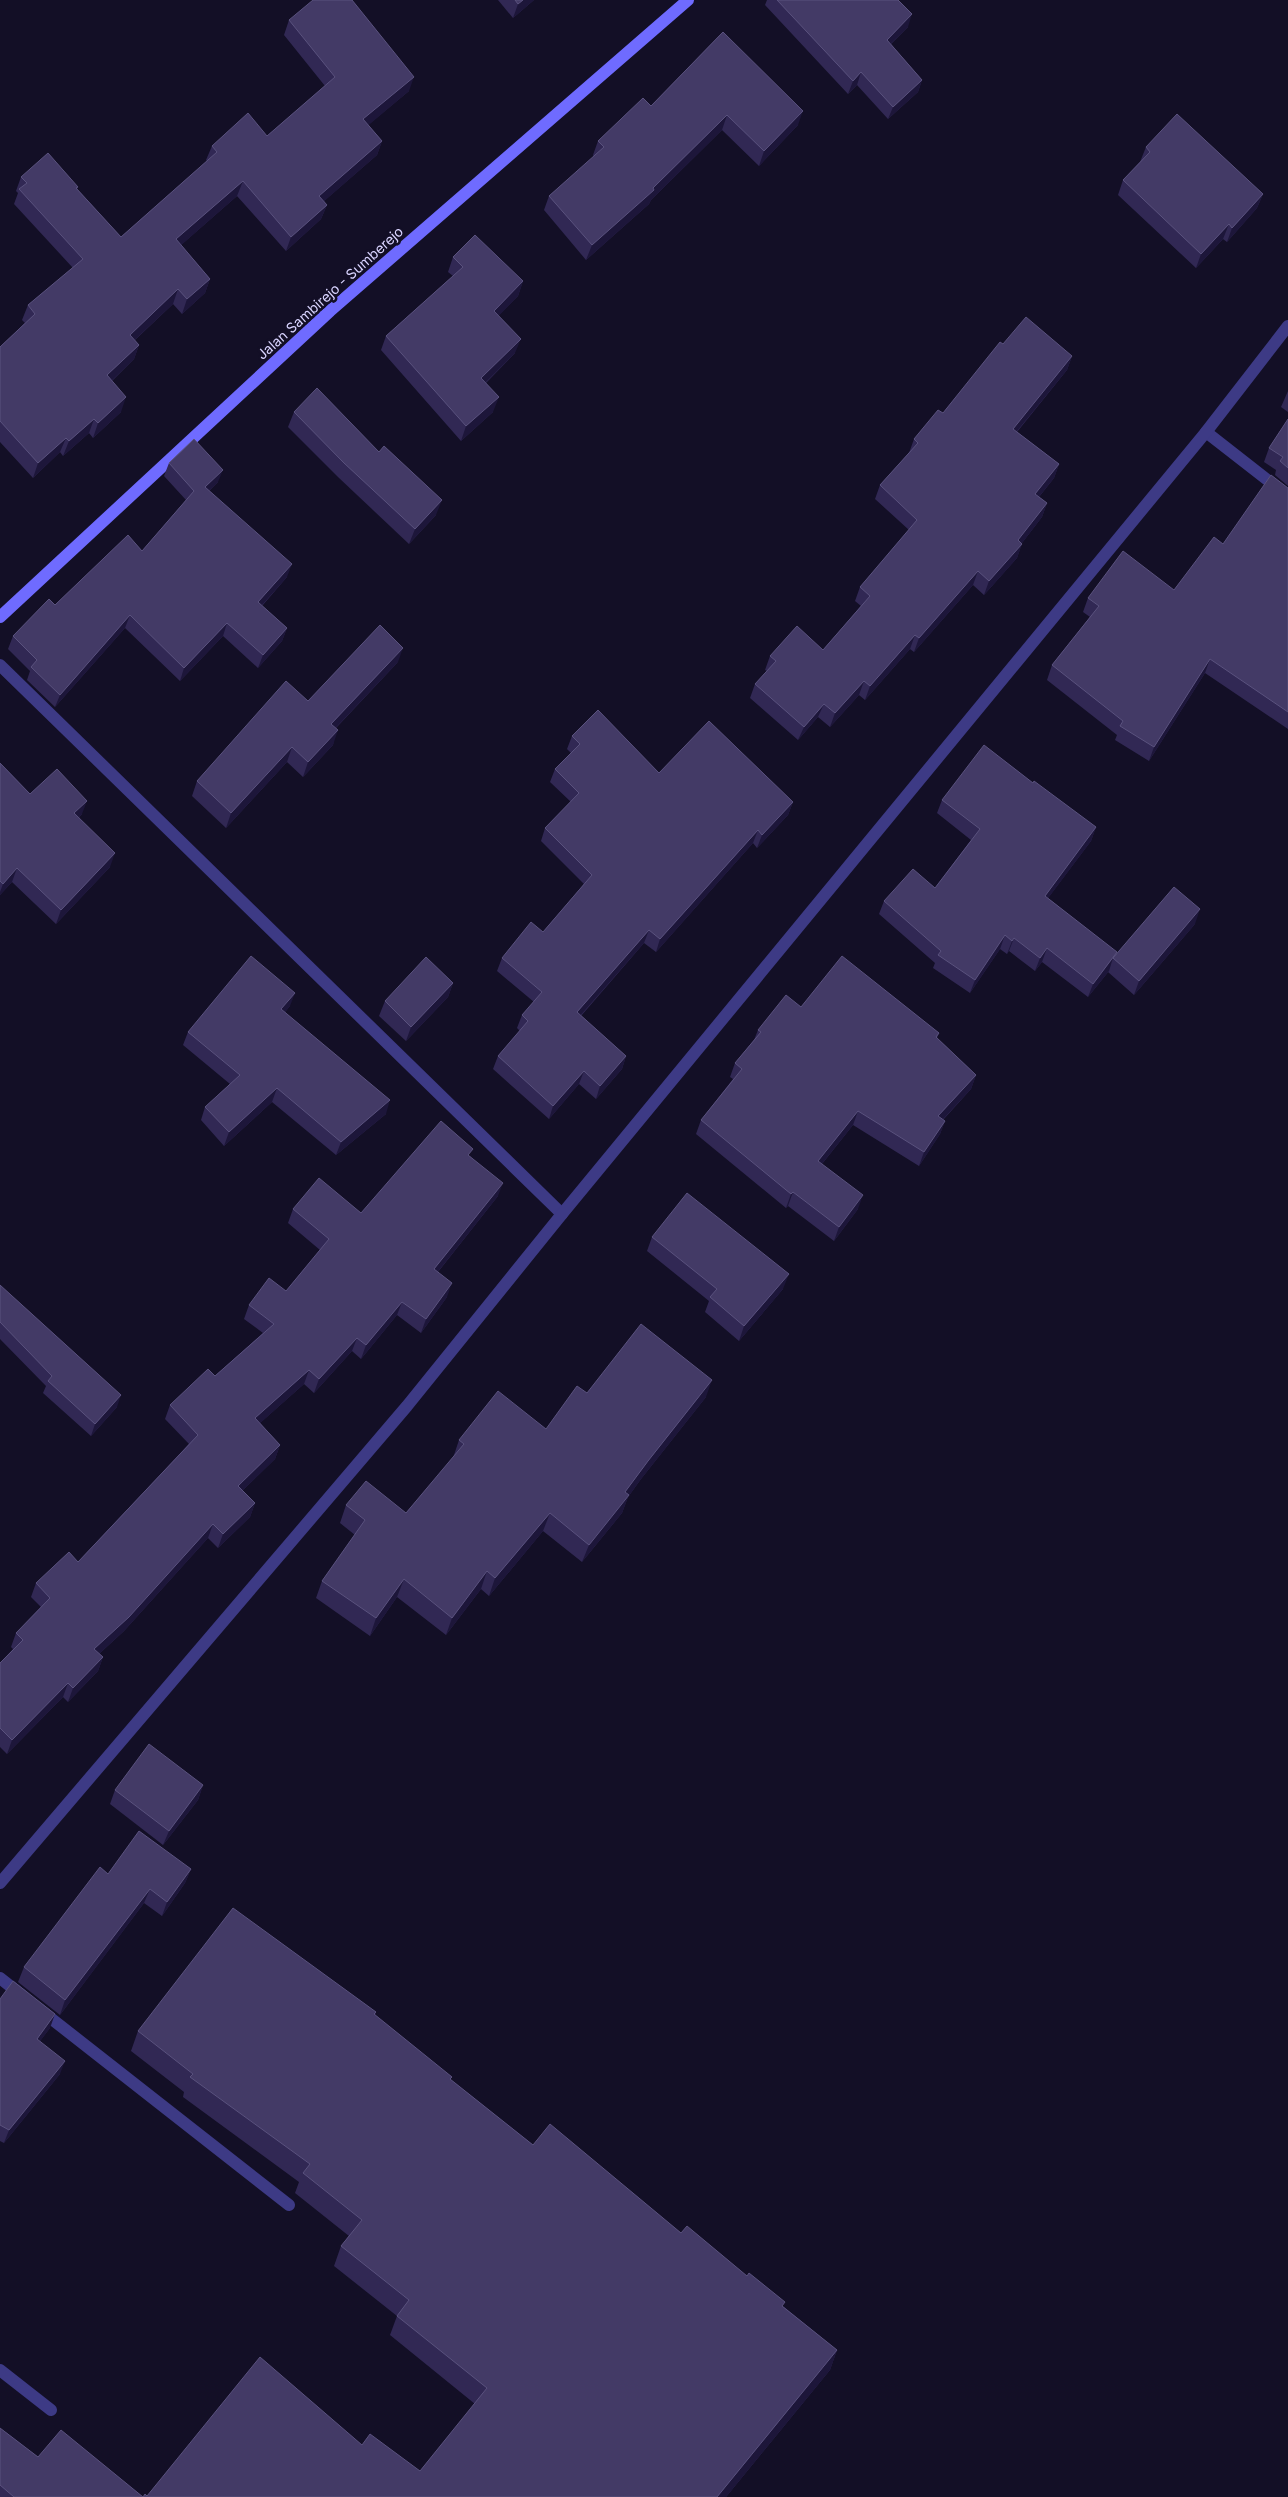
<svg xmlns="http://www.w3.org/2000/svg" width="1288" height="2497" font-family="Inter,sans-serif">
  <rect width="100%" height="100%" fill="#130f26"/>
  <g fill="none" stroke-linecap="round" stroke-linejoin="round">
    <!-- lane -->
    <g stroke="#3d3a85" stroke-width="12">
      <path d="M 0,1978 L 24,1997"/>
      <path d="M 39,2009 L 289,2205"/>
      <path d="M 0,2370 L 51,2410"/>
    </g>
    <!-- street -->
    <g stroke="#3d3a85" stroke-width="12">
      <path d="M 1206,432 L 1288,496"/>
      <path d="M 0,665 L 562,1214"/>
      <path d="M 0,1883 L 407,1406 L 562,1214 L 1206,432 L 1288,326"/>
    </g>
    <!-- secondary -->
    <path stroke="#6f6bff" stroke-width="12" d="M 0,617 L 330,311 L 688,0"/>
  </g>
  <!-- wall -->
  <g fill="#312854">
    <path d="M 498,0 L 534,0 L 513,18 Z"/>
    <path d="M 767,0 L 898,0 L 908,27 L 891,44 L 922,80 L 918,92 L 888,119 L 857,85 L 848,94 L 765,5 Z"/>
    <path d="M 289,20 L 409,91 L 368,125 L 382,141 L 377,155 L 324,201 L 327,205 L 321,219 L 286,251 L 237,196 L 181,245 L 210,279 L 205,293 L 182,314 L 173,304 L 135,340 L 139,345 L 134,359 L 112,381 L 121,412 L 93,438 L 89,433 L 63,456 L 60,452 L 33,478 L 0,442 L 0,347 L 25,323 L 22,320 L 28,305 L 73,268 L 14,204 L 18,193 L 16,191 L 21,177 L 78,187 L 77,189 L 121,237 L 207,161 L 206,160 L 212,146 L 267,136 L 325,86 L 284,35 Z"/>
    <path d="M 723,32 L 798,125 L 759,166 L 722,130 L 651,200 L 649,204 L 586,260 L 544,210 L 549,196 L 594,157 L 593,155 L 598,141 L 651,106 Z"/>
    <path d="M 1146,147 L 1263,194 L 1257,208 L 1227,242 L 1223,239 L 1196,268 L 1118,195 L 1123,180 L 1140,162 Z"/>
    <path d="M 453,257 L 523,281 L 518,296 L 498,316 L 515,353 L 486,383 L 493,412 L 461,441 L 381,350 L 386,336 L 453,276 L 448,272 Z"/>
    <path d="M 1003,344 L 1072,356 L 1067,370 L 1017,432 L 1059,464 L 1054,478 L 1039,497 L 1047,503 L 1042,517 L 1022,543 L 1017,558 L 984,595 L 973,585 L 914,652 L 910,649 L 865,700 L 859,695 L 830,727 L 818,717 L 798,740 L 750,698 L 755,684 L 767,671 L 765,670 L 770,656 L 823,650 L 861,606 L 855,601 L 860,587 L 909,530 L 875,499 L 880,485 L 909,453 L 914,439 L 943,413 Z"/>
    <path d="M 1288,391 L 1288,412 L 1281,407 Z"/>
    <path d="M 294,412 L 436,515 L 409,544 L 338,477 L 288,427 Z"/>
    <path d="M 1288,419 L 1288,486 L 1275,475 L 1276,470 L 1264,462 L 1269,448 Z"/>
    <path d="M 169,463 L 218,482 L 209,491 L 287,577 L 262,606 L 287,628 L 282,641 L 258,668 L 223,636 L 180,681 L 125,628 L 55,707 L 27,680 L 30,671 L 8,649 L 13,636 L 55,605 L 142,551 L 186,500 L 164,476 Z"/>
    <path d="M 1288,488 L 1288,729 L 1205,673 L 1149,761 L 1115,740 L 1117,735 L 1047,680 L 1052,665 L 1090,617 L 1083,612 L 1088,598 L 1174,590 L 1223,544 Z"/>
    <path d="M 398,662 L 336,728 L 333,745 L 303,777 L 287,762 L 226,828 L 192,796 L 197,781 L 308,701 Z"/>
    <path d="M 572,736 L 659,773 L 793,802 L 788,815 L 757,848 L 753,843 L 656,952 L 644,943 L 581,1016 L 626,1056 L 622,1069 L 596,1099 L 579,1084 L 549,1119 L 493,1069 L 498,1056 L 520,1031 L 517,1028 L 522,1015 L 534,1002 L 497,971 L 502,958 L 543,932 L 584,884 L 541,841 L 545,828 L 571,802 L 550,782 L 555,769 L 571,753 L 567,749 Z"/>
    <path d="M 0,763 L 30,794 L 82,814 L 79,817 L 110,867 L 56,924 L 12,882 L 0,895 Z"/>
    <path d="M 1033,783 L 1096,827 L 1091,841 L 1048,898 L 1117,954 L 1195,924 L 1134,995 L 1108,972 L 1109,971 L 1088,997 L 1042,962 L 1035,971 L 1009,951 L 1007,954 L 1000,949 L 970,993 L 933,968 L 935,963 L 879,914 L 884,901 L 935,888 L 971,840 L 937,813 L 942,800 Z"/>
    <path d="M 453,983 L 448,997 L 406,1041 L 379,1016 L 385,1001 Z"/>
    <path d="M 290,1006 L 285,1012 L 386,1114 L 336,1155 L 272,1102 L 224,1146 L 201,1120 L 205,1107 L 230,1084 L 183,1045 L 188,1032 Z"/>
    <path d="M 801,1007 L 939,1033 L 937,1038 L 976,1075 L 971,1089 L 943,1120 L 945,1121 L 940,1134 L 919,1166 L 853,1125 L 822,1164 L 858,1209 L 834,1241 L 788,1206 L 786,1208 L 696,1134 L 701,1120 L 733,1079 L 730,1077 L 735,1063 L 754,1040 L 758,1030 Z"/>
    <path d="M 470,1156 L 498,1196 L 438,1272 L 447,1297 L 421,1333 L 397,1315 L 361,1359 L 352,1351 L 314,1393 L 304,1384 L 260,1423 L 280,1445 L 275,1459 L 242,1491 L 255,1503 L 250,1517 L 218,1548 L 208,1538 L 124,1631 L 99,1654 L 103,1657 L 98,1671 L 68,1702 L 63,1697 L 7,1754 L 0,1747 L 0,1663 L 13,1649 L 11,1647 L 16,1633 L 41,1607 L 31,1597 L 36,1583 L 78,1562 L 189,1444 L 165,1419 L 170,1405 L 215,1376 L 263,1333 L 244,1319 L 249,1305 L 286,1291 L 320,1250 L 288,1223 L 293,1209 L 361,1213 Z"/>
    <path d="M 652,1237 L 783,1289 L 739,1341 L 705,1312 L 709,1301 L 647,1251 Z"/>
    <path d="M 0,1286 L 117,1407 L 91,1436 L 43,1393 L 46,1386 L 0,1339 Z"/>
    <path d="M 587,1393 L 706,1397 L 641,1479 L 628,1497 L 622,1513 L 582,1562 L 543,1531 L 489,1596 L 481,1589 L 446,1635 L 397,1597 L 370,1636 L 316,1598 L 322,1581 L 355,1535 L 340,1523 L 346,1505 L 406,1513 L 453,1458 L 459,1440 L 546,1429 Z"/>
    <path d="M 203,1785 L 198,1800 L 163,1845 L 110,1804 L 115,1790 Z"/>
    <path d="M 191,1869 L 185,1883 L 162,1916 L 144,1903 L 60,2015 L 18,1982 L 24,1967 L 108,1874 Z"/>
    <path d="M 0,1999 L 50,2028 L 40,2041 L 60,2074 L 4,2143 L 0,2141 Z"/>
    <path d="M 376,2012 L 375,2015 L 451,2080 L 533,2145 L 681,2233 L 784,2307 L 837,2350 L 830,2370 L 726,2497 L 147,2496 L 362,2445 L 420,2471 L 475,2404 L 390,2335 L 397,2316 L 334,2266 L 341,2246 L 349,2236 L 295,2193 L 299,2182 L 183,2097 L 184,2092 L 131,2051 L 138,2031 Z"/>
    <path d="M 0,2428 L 38,2457 L 143,2497 L 0,2497 Z"/>
  </g>
  <!-- shaded-wall -->
  <g fill="#1d163a">
    <path d="M 523,0 L 534,0 L 513,18 L 518,4 Z"/>
    <path d="M 912,14 L 908,27 L 882,52 L 887,40 Z"/>
    <path d="M 861,72 L 857,85 L 848,94 L 853,81 Z"/>
    <path d="M 414,77 L 409,91 L 358,134 L 363,119 Z"/>
    <path d="M 922,80 L 918,92 L 888,119 L 893,107 Z"/>
    <path d="M 803,111 L 798,125 L 759,166 L 764,151 Z"/>
    <path d="M 727,115 L 722,130 L 651,200 L 649,204 L 586,260 L 592,245 L 653,188 Z"/>
    <path d="M 382,141 L 377,155 L 314,210 L 319,196 Z"/>
    <path d="M 243,181 L 237,196 L 171,254 L 176,239 Z"/>
    <path d="M 1263,194 L 1257,208 L 1227,242 L 1232,228 Z"/>
    <path d="M 327,205 L 321,219 L 286,251 L 291,237 Z"/>
    <path d="M 1229,224 L 1223,239 L 1196,268 L 1201,254 Z"/>
    <path d="M 210,279 L 205,293 L 182,314 L 187,299 Z"/>
    <path d="M 523,281 L 518,296 L 489,326 L 494,311 Z"/>
    <path d="M 178,289 L 173,304 L 125,349 L 130,335 Z"/>
    <path d="M 521,339 L 515,353 L 476,392 L 481,378 Z"/>
    <path d="M 139,345 L 134,359 L 102,390 L 107,375 Z"/>
    <path d="M 1072,356 L 1067,370 L 1008,442 L 1013,429 Z"/>
    <path d="M 126,397 L 121,412 L 93,438 L 98,423 Z"/>
    <path d="M 499,397 L 493,412 L 461,441 L 466,426 Z"/>
    <path d="M 94,419 L 89,433 L 63,456 L 69,441 Z"/>
    <path d="M 66,438 L 60,452 L 33,478 L 38,463 Z"/>
    <path d="M 1059,464 L 1054,478 L 1030,508 L 1035,494 Z"/>
    <path d="M 223,470 L 218,482 L 200,499 L 205,487 Z"/>
    <path d="M 442,500 L 436,515 L 409,544 L 415,529 Z"/>
    <path d="M 1047,503 L 1042,517 L 1015,552 L 1022,544 L 1017,558 L 984,595 L 989,581 L 1018,540 Z"/>
    <path d="M 292,564 L 287,577 L 253,615 L 258,602 Z"/>
    <path d="M 978,571 L 973,585 L 914,652 L 919,638 Z"/>
    <path d="M 130,615 L 125,628 L 55,707 L 60,695 Z"/>
    <path d="M 227,623 L 223,636 L 180,681 L 184,668 Z"/>
    <path d="M 287,628 L 282,641 L 258,668 L 263,655 Z"/>
    <path d="M 915,635 L 910,649 L 865,700 L 870,686 Z"/>
    <path d="M 403,648 L 398,662 L 326,738 L 331,724 Z"/>
    <path d="M 1210,659 L 1205,673 L 1149,761 L 1154,747 Z"/>
    <path d="M 864,681 L 859,695 L 830,727 L 835,713 Z"/>
    <path d="M 824,704 L 818,717 L 798,740 L 804,727 Z"/>
    <path d="M 338,730 L 333,745 L 303,777 L 308,762 Z"/>
    <path d="M 292,747 L 287,762 L 226,828 L 231,813 Z"/>
    <path d="M 87,801 L 82,814 L 69,826 L 74,813 Z"/>
    <path d="M 793,802 L 788,815 L 757,848 L 762,835 Z"/>
    <path d="M 1096,827 L 1091,841 L 1040,909 L 1045,896 Z"/>
    <path d="M 758,830 L 753,843 L 656,952 L 660,939 Z"/>
    <path d="M 115,853 L 110,867 L 56,924 L 61,910 Z"/>
    <path d="M 17,868 L 12,882 L 0,895 L 0,892 L 3,884 Z"/>
    <path d="M 1200,909 L 1195,924 L 1134,995 L 1139,981 Z"/>
    <path d="M 649,930 L 644,943 L 572,1025 L 577,1012 Z"/>
    <path d="M 1005,935 L 1000,949 L 970,993 L 975,980 Z"/>
    <path d="M 1014,938 L 1009,951 L 1007,954 L 1012,941 Z"/>
    <path d="M 1047,948 L 1042,962 L 1035,971 L 1040,958 Z"/>
    <path d="M 1113,958 L 1109,971 L 1088,997 L 1093,984 Z"/>
    <path d="M 453,983 L 448,997 L 406,1041 L 411,1027 Z"/>
    <path d="M 295,993 L 290,1006 L 276,1023 L 281,1009 Z"/>
    <path d="M 626,1056 L 622,1069 L 596,1099 L 600,1086 Z"/>
    <path d="M 584,1071 L 579,1084 L 549,1119 L 553,1106 Z"/>
    <path d="M 976,1075 L 971,1089 L 933,1130 L 938,1116 Z"/>
    <path d="M 277,1088 L 272,1102 L 224,1146 L 229,1132 Z"/>
    <path d="M 390,1100 L 386,1114 L 336,1155 L 341,1142 Z"/>
    <path d="M 858,1111 L 853,1125 L 813,1175 L 818,1161 Z"/>
    <path d="M 945,1121 L 940,1134 L 919,1166 L 924,1152 Z"/>
    <path d="M 503,1183 L 498,1196 L 429,1283 L 434,1269 Z"/>
    <path d="M 793,1192 L 788,1206 L 786,1208 L 791,1194 Z"/>
    <path d="M 863,1195 L 858,1209 L 834,1241 L 839,1227 Z"/>
    <path d="M 789,1274 L 783,1289 L 739,1341 L 744,1326 Z"/>
    <path d="M 452,1283 L 447,1297 L 421,1333 L 426,1319 Z"/>
    <path d="M 402,1302 L 397,1315 L 361,1359 L 366,1345 Z"/>
    <path d="M 357,1338 L 352,1351 L 314,1393 L 319,1379 Z"/>
    <path d="M 309,1370 L 304,1384 L 250,1432 L 255,1418 Z"/>
    <path d="M 712,1380 L 706,1397 L 641,1479 L 628,1497 L 622,1513 L 582,1562 L 589,1545 L 625,1492 L 648,1461 Z"/>
    <path d="M 121,1395 L 117,1407 L 91,1436 L 95,1424 Z"/>
    <path d="M 280,1445 L 275,1459 L 233,1500 L 238,1486 Z"/>
    <path d="M 255,1503 L 250,1517 L 218,1548 L 223,1534 Z"/>
    <path d="M 550,1513 L 543,1531 L 489,1596 L 495,1578 Z"/>
    <path d="M 213,1524 L 208,1538 L 124,1631 L 89,1663 L 94,1649 Z"/>
    <path d="M 487,1571 L 481,1589 L 446,1635 L 452,1618 Z"/>
    <path d="M 404,1579 L 397,1597 L 370,1636 L 376,1618 Z"/>
    <path d="M 103,1657 L 98,1671 L 68,1702 L 73,1688 Z"/>
    <path d="M 68,1683 L 63,1697 L 7,1754 L 12,1740 Z"/>
    <path d="M 203,1785 L 198,1800 L 163,1845 L 169,1831 Z"/>
    <path d="M 191,1869 L 185,1883 L 162,1916 L 167,1902 Z"/>
    <path d="M 150,1889 L 144,1903 L 60,2015 L 65,2000 Z"/>
    <path d="M 55,2014 L 50,2028 L 32,2052 L 37,2039 Z"/>
    <path d="M 65,2061 L 60,2074 L 4,2143 L 9,2130 Z"/>
    <path d="M 837,2350 L 830,2370 L 726,2497 L 717,2497 Z"/>
  </g>
  <!-- building -->
  <g fill="#433a66" stroke="#5a527e">
    <path d="M 313,0 L 352,0 L 414,77 L 363,119 L 382,141 L 319,196 L 327,205 L 291,237 L 243,181 L 176,239 L 210,279 L 187,299 L 178,289 L 130,335 L 139,345 L 107,375 L 126,397 L 98,423 L 94,419 L 69,441 L 66,438 L 38,463 L 0,421 L 0,347 L 35,314 L 28,305 L 83,259 L 19,189 L 27,183 L 21,177 L 48,153 L 78,187 L 76,188 L 121,237 L 217,152 L 212,146 L 248,113 L 267,136 L 335,77 L 289,20 Z"/>
    <path d="M 515,0 L 523,0 L 518,4 Z"/>
    <path d="M 777,0 L 898,0 L 912,14 L 887,40 L 922,80 L 893,107 L 861,72 L 853,81 Z"/>
    <path d="M 723,32 L 803,111 L 764,151 L 727,115 L 653,188 L 654,190 L 592,245 L 549,196 L 604,147 L 598,141 L 643,98 L 651,106 Z"/>
    <path d="M 1177,114 L 1263,194 L 1232,228 L 1229,224 L 1201,254 L 1123,180 L 1150,152 L 1146,147 Z"/>
    <path d="M 475,235 L 523,281 L 494,311 L 521,339 L 481,378 L 499,397 L 466,426 L 386,336 L 463,267 L 453,257 Z"/>
    <path d="M 1026,317 L 1072,356 L 1013,429 L 1059,464 L 1035,494 L 1047,503 L 1018,540 L 1022,544 L 989,581 L 978,571 L 919,638 L 915,635 L 870,686 L 864,681 L 835,713 L 824,704 L 804,727 L 755,684 L 776,661 L 770,656 L 797,626 L 823,650 L 870,596 L 860,587 L 917,520 L 880,485 L 918,443 L 914,439 L 938,410 L 943,413 L 1000,342 L 1003,344 Z"/>
    <path d="M 317,388 L 379,452 L 384,446 L 442,500 L 415,529 L 344,463 L 294,412 Z"/>
    <path d="M 1288,419 L 1288,468 L 1280,461 L 1283,457 L 1269,448 Z"/>
    <path d="M 194,439 L 223,470 L 205,487 L 292,564 L 258,602 L 287,628 L 263,655 L 227,623 L 184,668 L 130,615 L 60,695 L 31,667 L 37,660 L 13,636 L 49,599 L 55,605 L 128,535 L 142,551 L 194,491 L 169,463 Z"/>
    <path d="M 1271,475 L 1288,488 L 1288,712 L 1210,659 L 1154,747 L 1120,726 L 1123,721 L 1052,665 L 1099,606 L 1088,598 L 1123,551 L 1174,590 L 1214,537 L 1223,544 Z"/>
    <path d="M 380,625 L 403,648 L 331,724 L 338,730 L 308,762 L 292,747 L 231,813 L 197,781 L 286,681 L 308,701 Z"/>
    <path d="M 598,710 L 659,773 L 709,721 L 793,802 L 762,835 L 758,830 L 660,939 L 649,930 L 577,1012 L 626,1056 L 600,1086 L 584,1071 L 553,1106 L 498,1056 L 528,1021 L 522,1015 L 542,992 L 502,958 L 531,922 L 543,932 L 592,875 L 545,828 L 579,793 L 555,769 L 580,744 L 572,736 Z"/>
    <path d="M 984,745 L 1033,783 L 1034,781 L 1096,827 L 1045,896 L 1117,952 L 1093,984 L 1047,948 L 1040,958 L 1014,938 L 1012,941 L 1005,935 L 975,980 L 938,955 L 941,951 L 884,901 L 913,869 L 935,888 L 980,829 L 942,800 Z"/>
    <path d="M 0,763 L 30,794 L 57,769 L 87,801 L 74,813 L 115,853 L 61,910 L 17,868 L 3,884 L 0,881 Z"/>
    <path d="M 1174,887 L 1200,909 L 1139,981 L 1113,958 Z"/>
    <path d="M 251,956 L 295,993 L 281,1009 L 390,1100 L 341,1142 L 277,1088 L 229,1132 L 205,1107 L 240,1075 L 188,1032 Z"/>
    <path d="M 842,956 L 939,1033 L 936,1037 L 976,1075 L 938,1116 L 945,1121 L 924,1152 L 858,1111 L 818,1161 L 863,1195 L 839,1227 L 793,1192 L 791,1194 L 701,1120 L 742,1069 L 735,1063 L 761,1032 L 758,1030 L 786,995 L 801,1007 Z"/>
    <path d="M 426,957 L 453,983 L 411,1027 L 385,1001 Z"/>
    <path d="M 441,1121 L 473,1149 L 468,1155 L 503,1183 L 434,1269 L 452,1283 L 426,1319 L 402,1302 L 366,1345 L 357,1338 L 319,1379 L 309,1370 L 255,1418 L 280,1445 L 238,1486 L 255,1503 L 223,1534 L 213,1524 L 129,1617 L 94,1649 L 103,1657 L 73,1688 L 68,1683 L 12,1740 L 0,1728 L 0,1663 L 23,1640 L 16,1633 L 50,1598 L 36,1583 L 69,1552 L 78,1562 L 198,1435 L 170,1405 L 208,1369 L 215,1376 L 274,1324 L 249,1305 L 269,1278 L 286,1291 L 329,1239 L 293,1209 L 319,1178 L 361,1213 Z"/>
    <path d="M 687,1193 L 789,1274 L 744,1326 L 710,1297 L 717,1289 L 652,1237 Z"/>
    <path d="M 0,1285 L 121,1395 L 95,1424 L 48,1381 L 52,1376 L 0,1322 Z"/>
    <path d="M 641,1324 L 712,1380 L 648,1461 L 625,1492 L 629,1495 L 589,1545 L 550,1513 L 495,1578 L 487,1571 L 452,1618 L 404,1579 L 376,1618 L 322,1581 L 365,1520 L 346,1505 L 366,1481 L 406,1513 L 464,1444 L 459,1440 L 498,1391 L 546,1429 L 577,1386 L 587,1393 Z"/>
    <path d="M 149,1744 L 203,1785 L 169,1831 L 115,1790 Z"/>
    <path d="M 139,1831 L 191,1869 L 167,1902 L 150,1889 L 65,2000 L 24,1967 L 100,1867 L 108,1874 Z"/>
    <path d="M 233,1908 L 376,2012 L 374,2014 L 452,2077 L 450,2079 L 533,2145 L 550,2124 L 681,2233 L 687,2226 L 747,2276 L 749,2273 L 785,2302 L 782,2306 L 837,2350 L 717,2497 L 143,2497 L 145,2494 L 147,2496 L 260,2357 L 362,2445 L 370,2434 L 420,2471 L 487,2388 L 397,2316 L 409,2300 L 341,2246 L 362,2220 L 303,2173 L 310,2164 L 190,2077 L 193,2074 L 138,2031 Z"/>
    <path d="M 13,1981 L 55,2014 L 37,2039 L 65,2061 L 9,2130 L 0,2125 L 0,1999 Z"/>
    <path d="M 0,2428 L 38,2457 L 61,2430 L 143,2497 L 14,2497 L 0,2485 Z"/>
  </g>
  <g text-anchor="middle" stroke-width="5" stroke-linejoin="round" paint-order="stroke">
    <!-- street labels -->
    <g font-size="14" fill="#d9d4ff" stroke="#130f26">
      <text transform="translate(330 293) rotate(-42)" y="5">Jalan Sambirejo - Sumberejo</text>
    </g>
  </g>
</svg>
